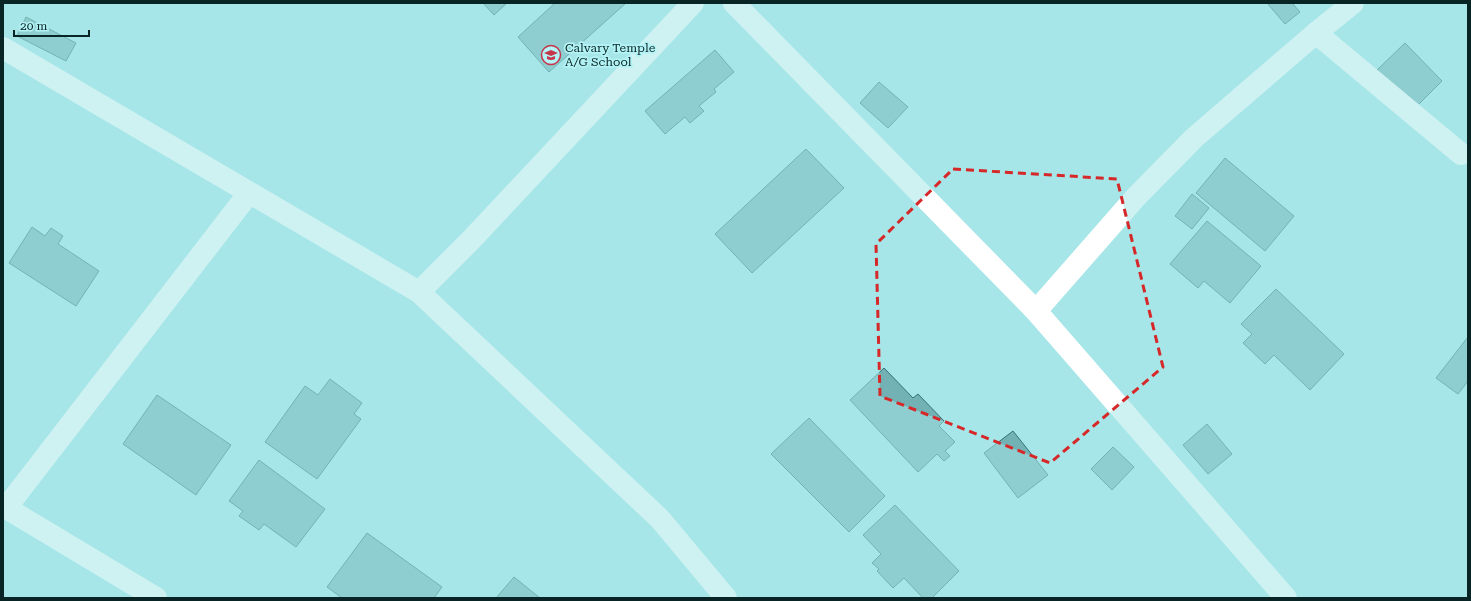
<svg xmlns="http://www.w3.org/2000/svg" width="1471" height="601" font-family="'Roboto Serif',serif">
  <rect width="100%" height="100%" fill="#a6e6e8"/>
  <!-- building -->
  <g fill="#73b2b4" stroke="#357476">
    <path d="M 483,3 L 507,3 L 494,15 Z"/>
    <path d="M 555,3 L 626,3 L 549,72 L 518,37 Z"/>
    <path d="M 1267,3 L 1292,3 L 1300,12 L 1285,24 Z"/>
    <path d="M 26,17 L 76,43 L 66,61 L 17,36 Z"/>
    <path d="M 1405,43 L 1442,81 L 1414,109 L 1377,70 Z"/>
    <path d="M 715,50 L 734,72 L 714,89 L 716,92 L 699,106 L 704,111 L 690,123 L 685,117 L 665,134 L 645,111 Z"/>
    <path d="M 879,82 L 908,107 L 888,128 L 860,103 Z"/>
    <path d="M 806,149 L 844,188 L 752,273 L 715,234 Z"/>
    <path d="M 1225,158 L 1294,216 L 1265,251 L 1196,193 Z"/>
    <path d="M 1192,194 L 1209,208 L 1192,229 L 1175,216 Z"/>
    <path d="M 1207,221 L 1261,266 L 1230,303 L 1204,281 L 1198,288 L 1170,264 Z"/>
    <path d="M 32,227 L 45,236 L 51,228 L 63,236 L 58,244 L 99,271 L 76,306 L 9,263 Z"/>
    <path d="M 1276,289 L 1344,354 L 1310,390 L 1274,355 L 1265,364 L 1243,343 L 1252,334 L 1241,324 Z"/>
    <path d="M 1468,337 L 1468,381 L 1458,394 L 1436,378 Z"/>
    <path d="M 884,368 L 913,398 L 918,394 L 944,421 L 939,426 L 955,442 L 945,451 L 950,456 L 944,461 L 937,454 L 918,472 L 850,400 Z"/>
    <path d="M 330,379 L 362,403 L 354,414 L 361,419 L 317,479 L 265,442 L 305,386 L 318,395 Z"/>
    <path d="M 157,395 L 231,445 L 196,495 L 123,444 Z"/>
    <path d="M 809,418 L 885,496 L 849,532 L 771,454 Z"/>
    <path d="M 1207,424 L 1232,454 L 1208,474 L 1183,445 Z"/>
    <path d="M 1013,431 L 1048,475 L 1018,498 L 984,453 Z"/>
    <path d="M 1113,447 L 1134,467 L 1112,490 L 1091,469 Z"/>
    <path d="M 259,460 L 325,509 L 296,547 L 264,524 L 259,530 L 239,516 L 243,511 L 229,501 Z"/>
    <path d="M 895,505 L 959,571 L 932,598 L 923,598 L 904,578 L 893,588 L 877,571 L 879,569 L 872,563 L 881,554 L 863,535 Z"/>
    <path d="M 367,533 L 442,587 L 434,598 L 342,598 L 327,587 Z"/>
    <path d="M 514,577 L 540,598 L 496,598 Z"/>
  </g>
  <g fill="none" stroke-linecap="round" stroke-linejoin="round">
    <!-- minor -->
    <g stroke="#fff" stroke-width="22">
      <path d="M 734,3 L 1036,311 L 1286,598"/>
      <path d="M 1316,33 L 1461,154"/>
      <path d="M 3,48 L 419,292 L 660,519 L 726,598"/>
      <path d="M 419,292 L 471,240 L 693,3"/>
      <path d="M 1036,311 L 1136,197 L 1194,138 L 1316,33 L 1353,3"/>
      <path d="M 3,506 L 156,598"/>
      <path d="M 6,508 L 249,193"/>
    </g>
  </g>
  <!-- marked area -->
  <path d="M0 0H1471V601H0ZM 953,169 L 1117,179 L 1163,367 L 1050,463 L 880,396 L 876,244 Z" fill="#a6e6e8" fill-opacity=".55" fill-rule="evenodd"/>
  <path fill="none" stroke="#d62828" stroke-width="3" stroke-dasharray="8 5" stroke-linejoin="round" d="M 953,169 L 1117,179 L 1163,367 L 1050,463 L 880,396 L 876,244 Z"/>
  <!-- icons -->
  <defs>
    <g id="school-ring" transform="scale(1)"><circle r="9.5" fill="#b3f3f5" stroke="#c63549" stroke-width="1.5"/><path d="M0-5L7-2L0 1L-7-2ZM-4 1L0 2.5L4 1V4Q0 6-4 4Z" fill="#c63549"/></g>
  </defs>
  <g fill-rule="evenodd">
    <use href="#school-ring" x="551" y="55"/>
  </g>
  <g text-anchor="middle" stroke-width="3.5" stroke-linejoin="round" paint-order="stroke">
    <!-- poi labels -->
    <g font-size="12" fill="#092424" stroke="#b3f3f5" text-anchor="start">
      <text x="565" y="52">Calvary Temple<tspan x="565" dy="14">A/G School</tspan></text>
    </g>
  </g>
  <!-- border -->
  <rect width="1471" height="601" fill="none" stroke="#092424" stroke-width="8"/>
  <!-- scale -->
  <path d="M14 30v6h75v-6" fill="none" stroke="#092424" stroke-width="2"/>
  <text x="20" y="30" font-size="12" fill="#092424" stroke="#b3f3f5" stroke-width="3" paint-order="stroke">20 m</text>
</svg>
